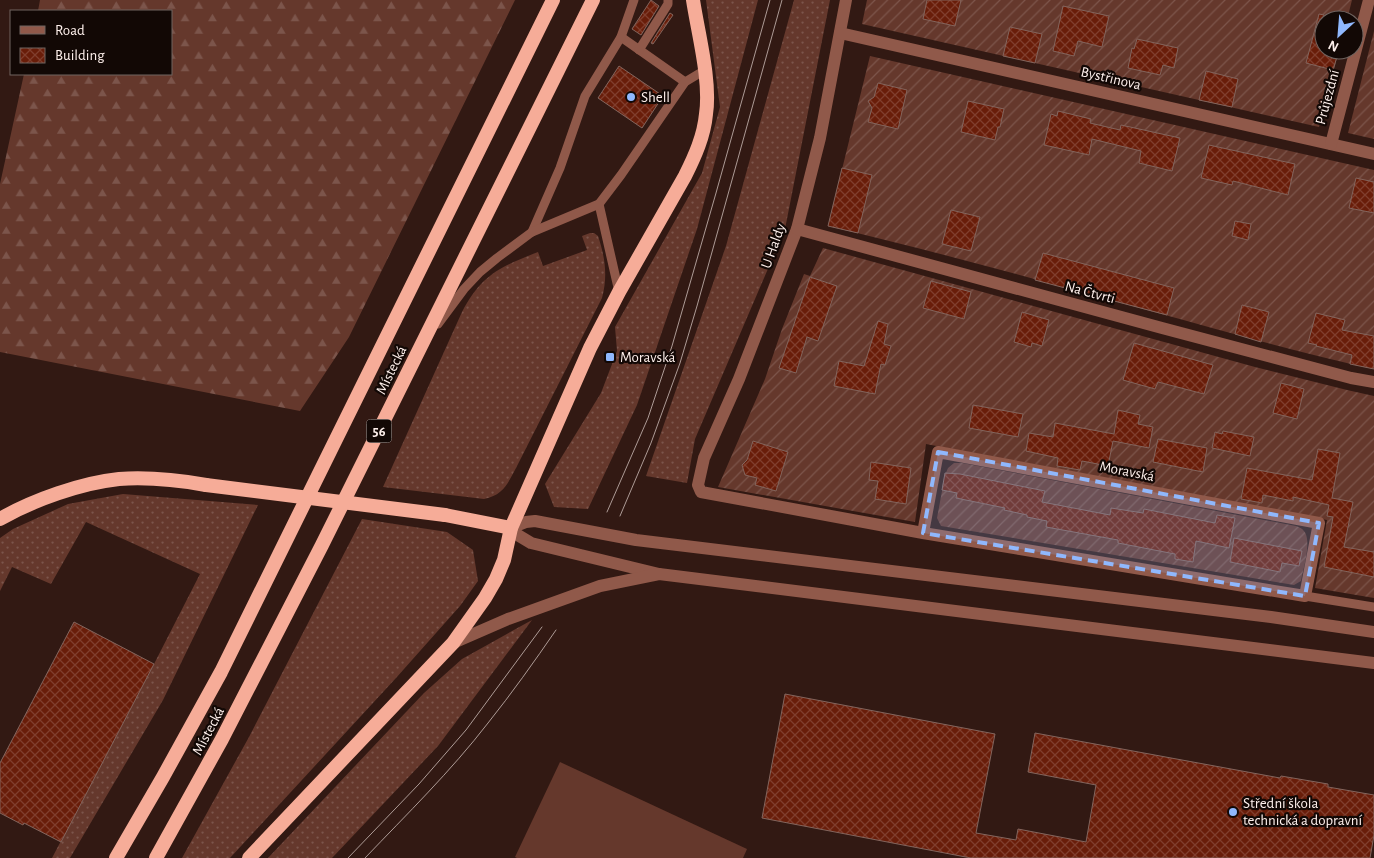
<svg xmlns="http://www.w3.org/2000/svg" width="1374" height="858" font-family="'Alegreya Sans',sans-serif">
  <defs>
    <pattern id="grass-dots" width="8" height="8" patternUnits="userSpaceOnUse" patternTransform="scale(1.25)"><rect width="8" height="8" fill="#65382c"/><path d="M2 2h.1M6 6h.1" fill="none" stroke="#7c554b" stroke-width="1.8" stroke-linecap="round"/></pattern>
    <pattern id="forest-firs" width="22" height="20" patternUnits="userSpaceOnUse" patternTransform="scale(1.25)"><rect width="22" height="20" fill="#65382c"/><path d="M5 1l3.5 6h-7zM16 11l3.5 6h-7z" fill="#7c554b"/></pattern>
    <pattern id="garden-furrows" width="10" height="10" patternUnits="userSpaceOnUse" patternTransform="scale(1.25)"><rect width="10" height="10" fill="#65382c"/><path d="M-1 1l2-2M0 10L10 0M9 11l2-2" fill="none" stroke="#7c554b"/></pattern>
    <pattern id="building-cross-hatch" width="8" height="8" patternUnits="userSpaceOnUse" patternTransform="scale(1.25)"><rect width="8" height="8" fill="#691d09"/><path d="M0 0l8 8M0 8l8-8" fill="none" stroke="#803e2d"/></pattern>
  </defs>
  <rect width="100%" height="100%" fill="#321913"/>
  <!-- grass -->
  <g fill="url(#grass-dots)">
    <path d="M 706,0 L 758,0 L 697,229 L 637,405 L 588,509 L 554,507 L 545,484 L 601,393 L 617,351 L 615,327 L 702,173 L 720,107 Z"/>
    <path d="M 794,0 L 830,0 L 785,229 L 695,439 L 687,483 L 646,476 L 726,246 Z"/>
    <path d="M 590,233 L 594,233 L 598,236 C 605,257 608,276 602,298 L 516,468 C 507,485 503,495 484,499 L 383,487 L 462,312 C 482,274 500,267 538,252 L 543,266 L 587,250 L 582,236 Z"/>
    <path d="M 123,494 L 258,505 L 163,700 L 70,858 L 52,858 L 154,664 L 200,574 L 86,522 L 51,584 L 12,567 L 0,591 L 0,538 L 13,529 L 68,504 Z"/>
    <path d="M 362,519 L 447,532 L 473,550 L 478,581 L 460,606 L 396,678 L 230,858 L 182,858 L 249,737 Z"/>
    <path d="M 532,620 L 438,746 L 332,858 L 268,858 L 424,693 L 462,659 Z"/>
  </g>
  <!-- forest -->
  <path fill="url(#forest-firs)" d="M 40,0 L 515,0 L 349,337 L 300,411 L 0,352 L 0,184 L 24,74 L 171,74 L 171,11 L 38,11 Z"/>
  <!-- garden -->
  <g fill="url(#garden-furrows)">
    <path d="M 867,0 L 1352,0 L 1347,20 L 1324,20 L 1324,50 L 1339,50 L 1319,127 L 862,24 Z"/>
    <path d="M 1374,31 L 1374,139 L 1348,133 Z"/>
    <path d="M 870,56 L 1374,170 L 1374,369 C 1300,353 1227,332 1154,312 C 1046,282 938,252 828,226 Z"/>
    <path d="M 823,248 L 1255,367 L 1347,390 L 1374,396 L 1374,598 L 1315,588 L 1327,520 L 926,444 L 915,522 L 718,487 L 765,379 L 782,329 L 804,274 L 810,276 Z"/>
    <path d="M 954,463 L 962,463 L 1296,526 C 1297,526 1303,529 1303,530 C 1313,539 1303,569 1301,581 L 1294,585 L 941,526 L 937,518 L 945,475 L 948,468 Z"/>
  </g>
  <!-- pitch -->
  <path fill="#65382c" d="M 560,762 L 747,849 L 743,858 L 517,858 L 515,857 Z"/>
  <!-- building -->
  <g fill="url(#building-cross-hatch)" stroke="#83655d">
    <path d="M 651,0 L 659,6 L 641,35 L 632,29 Z"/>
    <path d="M 927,0 L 961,0 L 955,26 L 923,19 Z"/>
    <path d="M 1063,6 L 1109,16 L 1102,47 L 1078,41 L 1074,56 L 1053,51 Z"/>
    <path d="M 670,13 L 673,15 L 653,44 L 651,43 Z"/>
    <path d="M 1319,14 L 1324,15 L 1324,50 L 1339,50 L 1333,70 L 1306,63 Z"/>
    <path d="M 1010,27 L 1042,34 L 1035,63 L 1003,56 Z"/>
    <path d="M 1137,39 L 1178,48 L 1174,68 L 1163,65 L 1160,75 L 1128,68 L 1132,48 L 1134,49 Z"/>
    <path d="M 619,66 L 663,96 L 642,128 L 598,98 Z"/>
    <path d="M 1206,71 L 1238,79 L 1232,107 L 1199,100 Z"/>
    <path d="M 878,83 L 907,90 L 898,129 L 868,122 L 872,108 L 868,101 L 874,97 Z"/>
    <path d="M 968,101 L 1004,109 L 1000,127 L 998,127 L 995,140 L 961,132 Z"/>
    <path d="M 1058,111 L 1091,119 L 1090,123 L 1120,130 L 1121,125 L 1180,138 L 1172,171 L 1139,163 L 1141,151 L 1092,139 L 1089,155 L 1044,145 L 1051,114 L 1057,116 Z"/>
    <path d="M 1209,145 L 1295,164 L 1288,195 L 1233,181 L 1232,185 L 1201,178 Z"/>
    <path d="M 842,168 L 872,175 L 858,233 L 828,226 Z"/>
    <path d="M 1356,178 L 1374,182 L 1374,213 L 1349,208 Z"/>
    <path d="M 951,210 L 980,217 L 971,251 L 942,244 Z"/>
    <path d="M 1235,221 L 1251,224 L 1248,240 L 1232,236 Z"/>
    <path d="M 1043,253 L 1174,288 L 1167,315 L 1035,280 Z"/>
    <path d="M 810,277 L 837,286 L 818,341 L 807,337 L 796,373 L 779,368 Z"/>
    <path d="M 931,281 L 971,292 L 964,319 L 923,308 Z"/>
    <path d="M 1242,305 L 1269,312 L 1261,342 L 1235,334 Z"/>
    <path d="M 1022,312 L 1049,320 L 1042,346 L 1032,343 L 1031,347 L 1014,342 Z"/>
    <path d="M 1316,313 L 1345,320 L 1342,330 L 1374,336 L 1374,369 L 1350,364 L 1352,355 L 1316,346 L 1317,345 L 1308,343 Z"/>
    <path d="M 878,321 L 888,324 L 884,344 L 891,346 L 885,365 L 881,364 L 875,394 L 834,386 L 839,361 L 864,366 Z"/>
    <path d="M 1134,343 L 1213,365 L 1204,394 L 1158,382 L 1155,389 L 1123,380 Z"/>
    <path d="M 1281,383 L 1304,389 L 1297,419 L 1273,413 Z"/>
    <path d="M 973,405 L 1023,414 L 1018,437 L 969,428 Z"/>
    <path d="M 1118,410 L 1140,415 L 1138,424 L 1153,427 L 1149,448 L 1113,441 L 1108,466 L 1082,461 L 1080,470 L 1057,466 L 1058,458 L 1026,451 L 1029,433 L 1053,437 L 1055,423 L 1114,434 Z"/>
    <path d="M 1223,431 L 1254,437 L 1250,456 L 1212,448 L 1215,432 L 1222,434 Z"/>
    <path d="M 1158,439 L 1207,448 L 1203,472 L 1153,462 Z"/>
    <path d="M 753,441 L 788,452 L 776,491 L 755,485 L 757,478 L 745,475 L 742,465 L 747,460 Z"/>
    <path d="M 1318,449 L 1340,453 L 1332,498 L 1353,502 L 1344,547 L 1374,552 L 1374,577 L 1324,567 L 1333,517 L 1327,516 L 1329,505 L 1293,497 L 1293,501 L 1263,495 L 1262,503 L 1241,499 L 1247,468 L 1312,480 Z"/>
    <path d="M 871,462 L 911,468 L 906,504 L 875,499 L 878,481 L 869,480 Z"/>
    <path d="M 945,473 L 960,474 L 1045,491 L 1042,502 L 1110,515 L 1111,508 L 1143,513 L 1144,509 L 1215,523 L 1217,515 L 1235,518 L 1229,548 L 1196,541 L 1193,562 L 1175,559 L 1175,554 L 1118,543 L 1118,540 L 1046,527 L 1047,521 L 1027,517 L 1027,515 L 1004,510 L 1005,508 L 956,498 L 957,493 L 942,490 Z"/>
    <path d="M 1234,538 L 1302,551 L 1299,566 L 1282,563 L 1280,572 L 1230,562 Z"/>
    <path d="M 74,622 L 154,664 L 61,842 L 24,823 L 23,825 L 0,813 L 0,763 Z"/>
    <path d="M 785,694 L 995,734 L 976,833 L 1016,840 L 1018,829 L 1086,842 L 1096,785 L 1028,772 L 1035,733 L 1280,778 L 1281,776 L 1328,784 L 1328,787 L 1374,795 L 1374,835 L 1370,858 L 971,858 L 762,818 Z"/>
  </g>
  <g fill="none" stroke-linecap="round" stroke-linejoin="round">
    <!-- service -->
    <g stroke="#90594a" stroke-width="9">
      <path d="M 621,37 L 685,82"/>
      <path d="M 639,50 L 668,4 L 668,0"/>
      <path d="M 599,204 L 619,292"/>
      <path d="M 532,232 L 560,168 L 585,96 L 621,37 L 634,0"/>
      <path d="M 438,324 L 464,289 L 480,272 L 497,258 L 532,232 L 599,204 L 621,175 L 685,82 L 705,70"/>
      <path d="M 1305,596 L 1374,607"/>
    </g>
    <!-- minor -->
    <g stroke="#90594a" stroke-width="12">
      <path d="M 846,0 L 820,138 L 797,229 L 739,379 L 704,458 L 698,485 L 701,492 L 923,533 L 1305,596 L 1319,523 L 938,452 L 923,533"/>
      <path d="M 840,33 L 1374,154"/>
      <path d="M 1331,144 L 1369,0"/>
      <path d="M 797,229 L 1162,328 L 1351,378 L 1374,382"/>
      <path d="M 659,574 L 531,543 L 516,534 L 511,528 L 526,522 L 535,521 L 636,540 L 1271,617 L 1374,632"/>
      <path d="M 453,643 L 508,619 L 600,586 L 659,574 L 1374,663"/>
    </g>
    <!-- trunk -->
    <g stroke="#f6ac98" stroke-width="14">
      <path d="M 445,515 L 511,528"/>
      <path d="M 0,519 C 33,500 81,483 119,479 C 147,477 178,480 206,485"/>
      <path d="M 116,858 L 163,777 L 221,672 L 553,0"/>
      <path d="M 156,858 L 222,739 L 322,545 L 593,0"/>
      <path d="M 249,858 L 453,643 L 485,598 L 496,579 L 504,560 L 511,528 L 590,348 L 619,292 L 685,176 C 695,156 704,136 706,114 C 711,81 698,33 693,0"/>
    </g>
    <!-- tram -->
    <g stroke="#ad9b96" stroke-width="1">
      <path d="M 607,512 L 648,418 L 672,346 L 716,193 L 770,0"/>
      <path d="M 620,516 L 651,443 L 680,363 L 697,306 L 782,0"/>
      <path d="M 348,858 L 419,784 L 466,730 L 542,627"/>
      <path d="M 365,858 C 407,814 451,771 488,723 C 512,693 534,662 556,630"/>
    </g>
    <!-- trunk-bridge -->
    <path stroke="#f6ac98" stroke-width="14" d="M 206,485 L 445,515"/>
  </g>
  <!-- marked area -->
  <path fill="#90b8fd" fill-opacity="0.2" stroke="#90b8fd" stroke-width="4" stroke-dasharray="10 6" stroke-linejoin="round" d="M 938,452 L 1319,523 L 1305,596 L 923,533 Z"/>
  <!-- markers -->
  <g fill="#90b8fd" stroke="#120805" stroke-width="2">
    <circle cx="631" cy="97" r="5"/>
    <rect x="605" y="352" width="10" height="10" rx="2.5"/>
    <circle cx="1233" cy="812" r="5"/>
  </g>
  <g text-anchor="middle" stroke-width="4.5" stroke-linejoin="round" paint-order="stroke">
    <!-- shield labels -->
    <rect fill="#120805" stroke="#b7aaa7" stroke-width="1" x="366.5" y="419.5" width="25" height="23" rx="4"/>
    <g font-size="14" font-weight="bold" fill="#fef0ec">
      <text x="379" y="436">56</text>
    </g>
    <!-- street labels -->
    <g font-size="15" fill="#fef0ec" stroke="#120805">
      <text transform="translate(1111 78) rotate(13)" y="5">Bystřinova</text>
      <text transform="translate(1327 97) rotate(-75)" y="5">Průjezdní</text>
      <text transform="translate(773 246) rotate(-70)" y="5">U Haldy</text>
      <text transform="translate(1090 292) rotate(15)" y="5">Na Čtvrti</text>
      <text transform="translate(391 370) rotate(-64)" y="5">Místecká</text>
      <text transform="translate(1127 471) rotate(11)" y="5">Moravská</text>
      <text transform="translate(208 731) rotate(-62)" y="5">Místecká</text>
    </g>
    <!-- poi labels -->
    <g font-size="15" fill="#fef0ec" stroke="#120805" text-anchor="start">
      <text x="641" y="102">Shell</text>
      <text x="620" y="362">Moravská</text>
      <text x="1243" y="808">Střední škola<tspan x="1243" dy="17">technická a dopravní</tspan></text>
    </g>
  </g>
  <!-- legend -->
  <rect x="10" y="10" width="162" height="65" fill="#120805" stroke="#706561"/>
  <rect x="20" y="26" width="25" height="8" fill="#90594a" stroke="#706561"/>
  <text x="55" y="35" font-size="15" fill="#fef0ec">Road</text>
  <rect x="20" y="48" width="25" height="15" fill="url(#building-cross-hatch)" stroke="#706561"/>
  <text x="55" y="60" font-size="15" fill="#fef0ec">Building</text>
  <!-- north arrow -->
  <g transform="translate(1339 35) rotate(206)"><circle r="24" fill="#120805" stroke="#706561"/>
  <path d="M0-4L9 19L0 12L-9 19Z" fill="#90b8fd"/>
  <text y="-8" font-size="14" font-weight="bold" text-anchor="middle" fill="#fef0ec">N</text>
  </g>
</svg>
